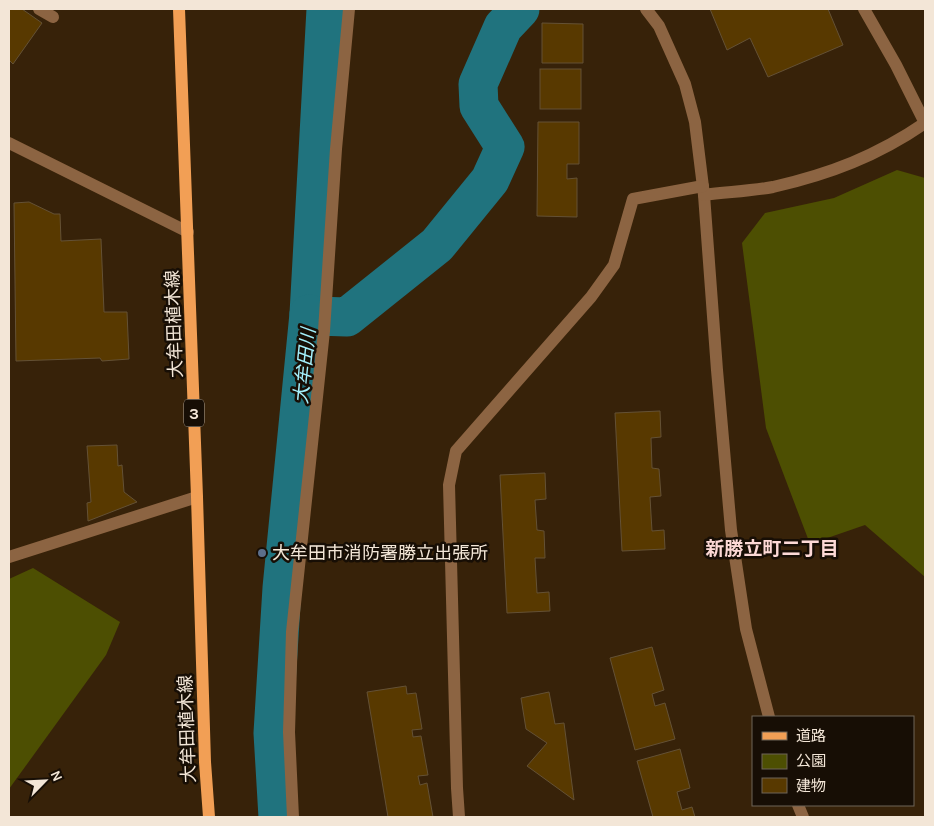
<svg xmlns="http://www.w3.org/2000/svg" width="934" height="826" font-family="Karla,'Noto Sans JP',sans-serif">
  <rect width="100%" height="100%" fill="#372209"/>
  <!-- green -->
  <g fill="#4d4f02">
    <path d="M 897,170 L 925,178 L 925,577 L 865,525 L 810,544 L 766,428 L 742,243 L 765,213 L 834,198 Z"/>
    <path d="M 33,568 L 120,622 L 106,655 L 9,789 L 9,579 Z"/>
  </g>
  <g fill="none" stroke-linecap="round" stroke-linejoin="round">
    <!-- river -->
    <g stroke="#20737e" stroke-width="39">
      <path d="M 309,314 L 326,9"/>
      <path d="M 278,817 L 273,733 L 282,588 L 309,314 L 316,316 L 347,317 L 437,245 L 490,180 L 505,147 L 479,106 L 478,84 L 503,27 L 520,9"/>
    </g>
  </g>
  <!-- building -->
  <g fill="#583900" stroke="#645135">
    <path d="M 9,9 L 22,9 L 42,23 L 13,64 L 9,60 Z"/>
    <path d="M 710,9 L 828,9 L 843,45 L 768,77 L 750,38 L 727,50 Z"/>
    <path d="M 542,23 L 583,24 L 583,63 L 542,63 Z"/>
    <rect x="540" y="69" width="41" height="40"/>
    <path d="M 538,122 L 579,122 L 579,164 L 567,164 L 567,179 L 577,178 L 577,217 L 537,216 Z"/>
    <path d="M 29,202 L 54,214 L 60,214 L 61,241 L 101,239 L 104,312 L 127,312 L 129,359 L 102,361 L 100,358 L 16,361 L 14,203 Z"/>
    <path d="M 660,411 L 661,437 L 651,438 L 652,468 L 659,469 L 661,496 L 650,497 L 652,531 L 664,530 L 665,549 L 622,551 L 615,413 Z"/>
    <path d="M 117,445 L 118,466 L 122,465 L 124,492 L 137,502 L 88,521 L 87,503 L 91,502 L 87,446 Z"/>
    <path d="M 545,473 L 546,499 L 535,500 L 537,530 L 544,531 L 545,558 L 535,558 L 537,593 L 549,592 L 550,611 L 507,613 L 500,475 Z"/>
    <path d="M 652,647 L 664,690 L 652,694 L 655,706 L 665,703 L 675,739 L 635,750 L 610,658 Z"/>
    <path d="M 406,686 L 407,694 L 416,693 L 422,729 L 412,730 L 413,737 L 421,736 L 428,775 L 418,776 L 420,785 L 427,783 L 433,817 L 388,817 L 367,692 Z"/>
    <path d="M 549,692 L 555,724 L 564,723 L 574,800 L 527,766 L 547,743 L 526,729 L 521,698 Z"/>
    <path d="M 680,749 L 690,788 L 677,792 L 682,810 L 692,807 L 695,817 L 653,817 L 637,761 Z"/>
  </g>
  <g fill="none" stroke-linecap="round" stroke-linejoin="round">
    <!-- minor -->
    <g stroke="#8c6442" stroke-width="12">
      <path d="M 39,9 L 53,17"/>
      <path d="M 646,9 L 659,26 L 685,84 L 695,122 L 704,195 L 717,370 L 731,530 L 746,629 L 769,717"/>
      <path d="M 9,143 L 188,232"/>
      <path d="M 704,195 C 727,192 751,191 773,187 C 830,174 877,156 925,123 L 896,65 L 864,9"/>
      <path d="M 9,557 L 197,497"/>
      <path d="M 798,805 L 803,817"/>
      <path d="M 293,817 L 289,732 L 292,632 L 324,331 L 336,149 L 349,9"/>
      <path d="M 459,817 L 457,788 L 449,485 L 456,451 L 591,297 L 614,265 L 633,199 L 703,186"/>
    </g>
    <!-- major -->
    <path stroke="#f29f55" stroke-width="12" d="M 179,9 L 197,497 L 205,762 L 209,817"/>
  </g>
  <!-- markers -->
  <circle fill="#5c6f8a" stroke="#170e05" stroke-width="2" cx="262" cy="553" r="5"/>
  <g text-anchor="middle" stroke-width="5" stroke-linejoin="round" paint-order="stroke">
    <!-- shield labels -->
    <rect fill="#170e05" stroke="#b1a598" stroke-width="1" x="184" y="399.5" width="20" height="27" rx="4"/>
    <g font-size="16" font-weight="bold" fill="#f3e6d7">
      <text x="194" y="419">3</text>
    </g>
    <!-- street labels -->
    <g font-size="18" fill="#f3e6d7" stroke="#170e05">
      <text transform="translate(174 324) rotate(-92)" y="6">大牟田植木線</text>
      <text transform="translate(187 729) rotate(-92)" y="6">大牟田植木線</text>
    </g>
    <!-- poi labels -->
    <g font-size="18" fill="#f3e6d7" stroke="#170e05" text-anchor="start">
      <text x="272" y="559">大牟田市消防署勝立出張所</text>
    </g>
    <!-- water labels -->
    <g font-size="19" font-style="italic" fill="#a4f0fc" stroke="#170e05">
      <text transform="translate(304 366) rotate(-84)" y="7">大牟田川</text>
    </g>
    <!-- neighbourhood labels -->
    <g font-size="19" font-weight="bold" fill="#fdd9d6" stroke="#170e05">
      <text x="772" y="555">新勝立町二丁目</text>
    </g>
  </g>
  <!-- border -->
  <rect width="934" height="826" fill="none" stroke="#f3e6d7" stroke-width="20"/>
  <!-- legend -->
  <rect x="752" y="716" width="162" height="90" fill="#170e05" stroke="#6f6459"/>
  <rect x="762" y="732" width="25" height="8" fill="#f29f55" stroke="#6f6459"/>
  <text x="796" y="741" font-size="15" fill="#f3e6d7">道路</text>
  <rect x="762" y="754" width="25" height="15" fill="#4d4f02" stroke="#6f6459"/>
  <text x="796" y="766" font-size="15" fill="#f3e6d7">公園</text>
  <rect x="762" y="778" width="25" height="15" fill="#583900" stroke="#6f6459"/>
  <text x="796" y="791" font-size="15" fill="#f3e6d7">建物</text>
  <!-- north arrow -->
  <g transform="translate(45 781) rotate(66)" stroke="#170e05" stroke-width="4" paint-order="stroke">
  <path d="M0-4L9 19L0 12L-9 19Z" fill="#f3e6d7"/>
  <text y="-8" font-size="14" font-weight="bold" text-anchor="middle" fill="#f3e6d7">N</text>
  </g>
</svg>
